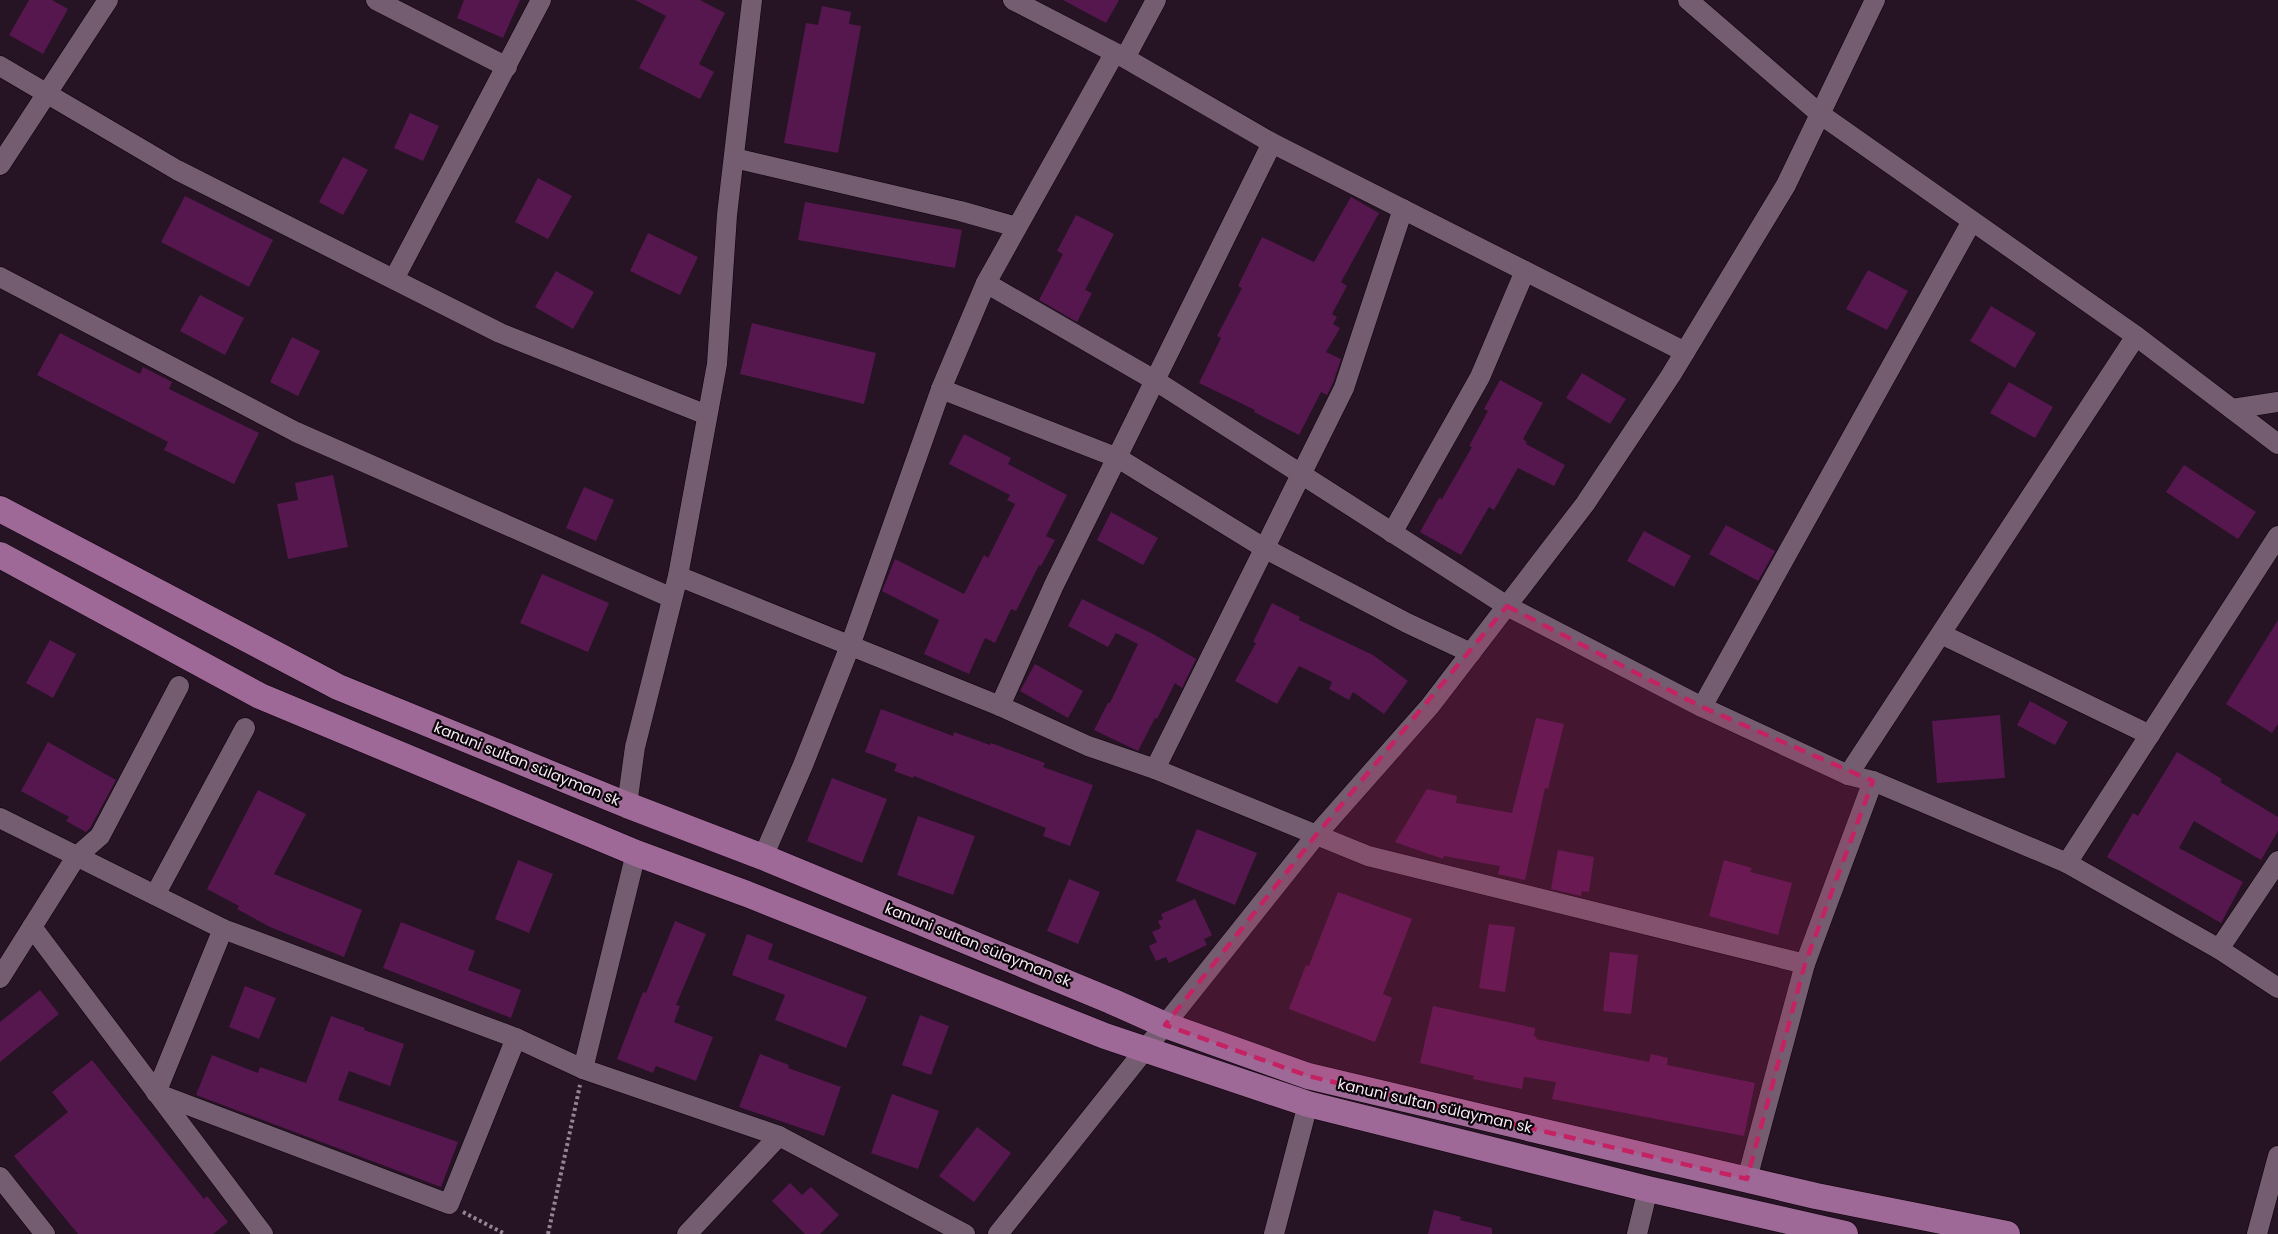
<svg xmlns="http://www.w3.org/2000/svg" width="2278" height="1234" font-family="Poppins,sans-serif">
  <rect width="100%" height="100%" fill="#261324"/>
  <!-- building -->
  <g fill="#56174f">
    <path d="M 29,0 L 52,0 L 68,9 L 43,54 L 9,35 Z"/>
    <path d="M 464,0 L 520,0 L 503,38 L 457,18 Z"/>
    <path d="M 635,0 L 700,0 L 725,13 L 699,64 L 714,72 L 700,99 L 639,68 L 666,16 Z"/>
    <path d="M 1063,0 L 1119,0 L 1106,23 Z"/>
    <path d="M 822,6 L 851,12 L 849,24 L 861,26 L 838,153 L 784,143 L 806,23 L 818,25 Z"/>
    <path d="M 410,113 L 439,126 L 423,161 L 394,148 Z"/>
    <path d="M 343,157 L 368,170 L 343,215 L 319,202 Z"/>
    <path d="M 538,178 L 572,196 L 548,239 L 515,222 Z"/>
    <path d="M 185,196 L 273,240 L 249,287 L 161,242 Z"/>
    <path d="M 1351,197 L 1379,213 L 1341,282 L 1347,286 L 1332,314 L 1337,317 L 1333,324 L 1340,328 L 1326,352 L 1341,359 L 1333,383 L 1327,395 L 1321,392 L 1299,435 L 1254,412 L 1255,410 L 1199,383 L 1221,338 L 1217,336 L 1242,288 L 1238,286 L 1262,237 L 1314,262 Z"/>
    <path d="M 805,202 L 962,230 L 955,268 L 798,240 Z"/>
    <path d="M 1076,215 L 1114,234 L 1085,290 L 1092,293 L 1077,322 L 1039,300 L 1063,254 L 1057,251 Z"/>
    <path d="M 648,233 L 698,257 L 680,295 L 630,271 Z"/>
    <path d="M 1868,270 L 1908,291 L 1887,330 L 1846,309 Z"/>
    <path d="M 556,271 L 594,292 L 573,329 L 535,307 Z"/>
    <path d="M 200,295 L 244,318 L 225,355 L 180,331 Z"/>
    <path d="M 1991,306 L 2036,333 L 2015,368 L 1970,341 Z"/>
    <path d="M 752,323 L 876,353 L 864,404 L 740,374 Z"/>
    <path d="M 60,333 L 140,374 L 143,367 L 172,382 L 169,389 L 259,433 L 234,484 L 164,450 L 168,442 L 37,375 Z"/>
    <path d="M 292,337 L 320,351 L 298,396 L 270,382 Z"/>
    <path d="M 1582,373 L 1626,399 L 1610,424 L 1566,398 Z"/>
    <path d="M 1500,380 L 1543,403 L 1523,439 L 1527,442 L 1526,444 L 1565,465 L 1554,486 L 1518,468 L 1494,510 L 1489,507 L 1461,555 L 1420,532 L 1439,498 L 1442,499 L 1472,447 L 1469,446 L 1488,411 L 1484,409 Z"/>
    <path d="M 2009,382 L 2053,407 L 2035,438 L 1990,413 Z"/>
    <path d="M 964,434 L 1011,458 L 1008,464 L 1067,495 L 1046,536 L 1055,540 L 1041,566 L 1039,565 L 1016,611 L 1011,609 L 995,643 L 985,638 L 969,674 L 924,654 L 939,620 L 882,591 L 895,559 L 964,594 L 984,555 L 988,558 L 1015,504 L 1007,500 L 1010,495 L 949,464 Z"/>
    <path d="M 2184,465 L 2256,512 L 2238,539 L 2166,492 Z"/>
    <path d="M 333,475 L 348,547 L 288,559 L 277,504 L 298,500 L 295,483 Z"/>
    <path d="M 584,487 L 614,500 L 596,541 L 566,528 Z"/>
    <path d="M 1111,512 L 1158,538 L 1143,565 L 1097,540 Z"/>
    <path d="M 1726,525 L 1775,551 L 1758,581 L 1709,554 Z"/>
    <path d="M 1644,531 L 1691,556 L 1674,587 L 1627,561 Z"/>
    <path d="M 542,574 L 609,603 L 588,652 L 520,623 Z"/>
    <path d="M 1082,599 L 1153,634 L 1196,659 L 1182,688 L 1175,683 L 1157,719 L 1155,718 L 1138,751 L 1094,730 L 1108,703 L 1110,703 L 1138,644 L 1116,633 L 1108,647 L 1068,626 Z"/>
    <path d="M 1272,603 L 1300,617 L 1299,620 L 1373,655 L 1408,681 L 1384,714 L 1353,692 L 1349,700 L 1329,689 L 1332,682 L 1299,666 L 1277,704 L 1235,681 L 1256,643 L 1253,642 Z"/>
    <path d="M 2278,620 L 2278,724 L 2272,733 L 2226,704 Z"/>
    <path d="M 50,640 L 76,654 L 53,698 L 26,683 Z"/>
    <path d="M 1035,664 L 1083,691 L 1068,718 L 1020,691 Z"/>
    <path d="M 2030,701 L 2068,722 L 2055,745 L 2017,725 Z"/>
    <path d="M 881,709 L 953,736 L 954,732 L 990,745 L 991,743 L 1045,763 L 1043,767 L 1093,785 L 1070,846 L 1043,836 L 1046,828 L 914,776 L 913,778 L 894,771 L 897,764 L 865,752 Z"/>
    <path d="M 2000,715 L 2005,778 L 1937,783 L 1932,721 Z"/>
    <path d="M 1536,718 L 1564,724 L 1548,789 L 1545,788 L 1525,880 L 1498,874 L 1500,866 L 1444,856 L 1443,859 L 1395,842 L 1427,789 L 1457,796 L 1456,803 L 1512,813 Z"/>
    <path d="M 48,742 L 116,780 L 90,828 L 86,832 L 66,821 L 69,817 L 21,791 Z"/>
    <path d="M 2177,752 L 2222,779 L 2220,782 L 2278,817 L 2278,831 L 2261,860 L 2194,821 L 2179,848 L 2243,882 L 2221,923 L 2107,857 L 2133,813 L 2138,816 Z"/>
    <path d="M 832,778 L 887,799 L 862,863 L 807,841 Z"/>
    <path d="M 258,790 L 306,814 L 274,874 L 362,910 L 344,957 L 270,927 L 237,909 L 239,906 L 207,889 Z"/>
    <path d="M 918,816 L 975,836 L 953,895 L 897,875 Z"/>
    <path d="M 1197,829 L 1257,853 L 1235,905 L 1176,881 Z"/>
    <path d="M 1558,850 L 1594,857 L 1589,892 L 1582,891 L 1581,896 L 1551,889 Z"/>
    <path d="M 518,860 L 553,874 L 529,933 L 495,919 Z"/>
    <path d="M 1724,860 L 1752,868 L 1750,872 L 1792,883 L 1778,935 L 1709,916 Z"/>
    <path d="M 1069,879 L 1100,892 L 1078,944 L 1047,931 Z"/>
    <path d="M 1338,892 L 1412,919 L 1383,994 L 1392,998 L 1375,1042 L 1289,1009 L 1306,965 L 1309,966 Z"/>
    <path d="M 1195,899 L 1212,935 L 1204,939 L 1207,945 L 1169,963 L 1166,957 L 1156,961 L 1149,946 L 1157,942 L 1152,932 L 1161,928 L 1158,921 L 1163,919 L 1161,914 Z"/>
    <path d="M 675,921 L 706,934 L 676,1005 L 680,1006 L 674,1022 L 713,1037 L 696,1081 L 656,1066 L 653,1073 L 617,1059 L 643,992 L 646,993 Z"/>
    <path d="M 401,922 L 475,951 L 468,970 L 521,990 L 511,1018 L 383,968 Z"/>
    <path d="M 1489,924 L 1515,927 L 1505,992 L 1479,988 Z"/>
    <path d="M 747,934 L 773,944 L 768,959 L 867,997 L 846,1048 L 775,1020 L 785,995 L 732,975 Z"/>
    <path d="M 1610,952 L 1638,955 L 1631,1014 L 1603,1011 Z"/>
    <path d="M 245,986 L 276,998 L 259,1039 L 229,1027 Z"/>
    <path d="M 40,990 L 59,1014 L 0,1062 L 0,1022 Z"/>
    <path d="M 1433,1006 L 1535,1028 L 1534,1036 L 1537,1037 L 1536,1039 L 1649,1062 L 1651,1054 L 1668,1058 L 1667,1065 L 1755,1083 L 1744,1136 L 1552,1099 L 1556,1082 L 1524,1077 L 1522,1089 L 1473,1079 L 1474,1076 L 1420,1063 Z"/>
    <path d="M 920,1015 L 949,1026 L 931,1075 L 902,1065 Z"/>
    <path d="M 331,1016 L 365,1028 L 364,1030 L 404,1044 L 390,1086 L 349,1071 L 338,1100 L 458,1142 L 441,1187 L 196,1095 L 212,1055 L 258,1073 L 260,1067 L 306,1083 Z"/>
    <path d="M 760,1054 L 789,1065 L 788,1068 L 841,1087 L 824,1136 L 739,1107 Z"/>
    <path d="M 92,1060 L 204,1199 L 207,1196 L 228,1222 L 213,1234 L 78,1234 L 14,1156 L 68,1112 L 52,1092 Z"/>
    <path d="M 892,1094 L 939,1111 L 918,1169 L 871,1153 Z"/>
    <path d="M 977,1127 L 1011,1153 L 974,1202 L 939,1176 Z"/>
    <path d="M 790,1183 L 802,1195 L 811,1187 L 839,1215 L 820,1234 L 805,1234 L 772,1201 Z"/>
    <path d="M 1434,1210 L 1461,1217 L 1460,1220 L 1492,1228 L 1492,1234 L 1428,1234 Z"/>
  </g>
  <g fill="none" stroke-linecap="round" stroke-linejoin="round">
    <!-- minor casing -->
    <g stroke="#0e020d" stroke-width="21">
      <g id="minor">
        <path d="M 376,0 L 507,67"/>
        <path d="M 1013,0 L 1125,58 L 1272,143 L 1685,352"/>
        <path d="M 1688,0 L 1820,114 L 2136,336"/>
        <path d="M 1125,58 L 1156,0"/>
        <path d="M 0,66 L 177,170 L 500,333 L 707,415"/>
        <path d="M 734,158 L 960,211 L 1017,227"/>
        <path d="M 0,165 L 108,0"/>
        <path d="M 0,277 L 296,432 L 672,598"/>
        <path d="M 394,279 L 541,0"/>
        <path d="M 986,283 L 1156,381 L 1507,606 L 1702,707 L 1848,775 L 1873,781 L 2067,863 L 2219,949 L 2278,988"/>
        <path d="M 941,389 L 1118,458 L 1264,548 L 1407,623 L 1471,653"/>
        <path d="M 2232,409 L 2278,402"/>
        <path d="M 1392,533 L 1480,377 L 1525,271"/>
        <path d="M 678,576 L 1000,706 L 1088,746 L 1155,769 L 1368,856 L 1805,964"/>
        <path d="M 1941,634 L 2150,735"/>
        <path d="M 1000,706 L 1054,585 L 1272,143"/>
        <path d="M 1702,707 L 1972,221"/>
        <path d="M 1155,769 L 1344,388 L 1403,209"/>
        <path d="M 1848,775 L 2136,336 L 2278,444"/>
        <path d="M 627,805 L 635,747 L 678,576 L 717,364 L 727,215 L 752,0"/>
        <path d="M 0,818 L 223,929 L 516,1038 L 583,1069 L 779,1136 L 965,1234"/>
        <path d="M 763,857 L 803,765 L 850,646 L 941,389 L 986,283 L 1114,54"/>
        <path d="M 2067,863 L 2278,536"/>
        <path d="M 155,895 L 245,728"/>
        <path d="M 32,927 L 263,1234"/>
        <path d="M 223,929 L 156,1093 L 449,1204 L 516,1038"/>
        <path d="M 2219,949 L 2278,861"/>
        <path d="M 0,978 L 76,857 L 100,836 L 179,686"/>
        <path d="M 583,1069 L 636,853"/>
        <path d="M 0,1177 L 45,1234"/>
        <path d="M 1747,1179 L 1805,964 L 1873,781"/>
        <path d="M 687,1234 L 779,1136"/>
        <path d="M 998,1234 L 1317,834 L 1430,706 L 1585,504 L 1671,375 L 1786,185 L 1875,0"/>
        <path d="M 1274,1234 L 1308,1104"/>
        <path d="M 1637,1234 L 1648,1189"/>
        <path d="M 2257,1234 L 2278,1156"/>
      </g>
    </g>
    <!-- major casing -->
    <g stroke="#0e020d" stroke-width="27">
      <g id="major">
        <path d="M 0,509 L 338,687 L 627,805 L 763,857 L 1111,1001 L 1165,1025 L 1308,1076 L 1816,1196 L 2007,1234"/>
        <path d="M 0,555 L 260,696 L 636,853 L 747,894 L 1105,1036 L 1308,1104 L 1648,1189 L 1845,1234"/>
      </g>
    </g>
    <!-- path -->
    <g stroke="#958593" stroke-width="4" stroke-dasharray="3 3" stroke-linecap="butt">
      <path d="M 463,1212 L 505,1234"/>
      <path d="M 548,1234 L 580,1085"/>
    </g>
    <!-- minor -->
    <use href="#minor" stroke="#745d70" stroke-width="20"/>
    <!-- major -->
    <use href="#major" stroke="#9f6997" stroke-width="26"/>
  </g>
  <!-- marked area -->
  <path fill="#c52263" fill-opacity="0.2" stroke="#c52263" stroke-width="4.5" stroke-dasharray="12 8" stroke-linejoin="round" d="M 1507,606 L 1702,707 L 1873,781 L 1805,964 L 1747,1179 L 1308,1076 L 1165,1025 L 1317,834 Z"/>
  <g text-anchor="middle" stroke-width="4.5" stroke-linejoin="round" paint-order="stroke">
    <!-- street labels -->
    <g font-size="15" fill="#f6e8f4" stroke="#0a0409">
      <text transform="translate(527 764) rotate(22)" y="5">kanuni sultan sülayman sk</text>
      <text transform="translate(978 945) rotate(22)" y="5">kanuni sultan sülayman sk</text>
      <text transform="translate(1435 1106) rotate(13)" y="5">kanuni sultan sülayman sk</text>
    </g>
  </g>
</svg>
